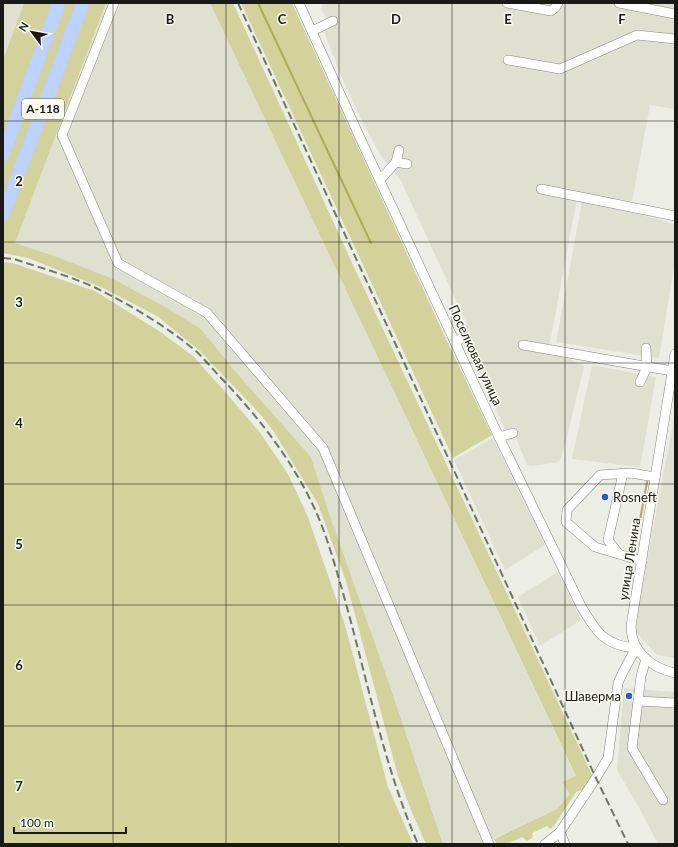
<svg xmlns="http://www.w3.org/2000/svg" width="678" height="847" font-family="Lato,sans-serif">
  <rect width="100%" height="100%" fill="#ecede4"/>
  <!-- built -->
  <g fill="#e0e0d1">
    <path d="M 3,3 L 24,3 L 3,60 Z"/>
    <path d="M 106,3 L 210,3 L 576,777 L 562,782 L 570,794 L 557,809 L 481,844 L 443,844 L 390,686 L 330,516 L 311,457 L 235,371 L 201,329 L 15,243 Z"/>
    <path d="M 322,3 L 675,3 L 675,109 L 650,105 L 632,201 L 578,193 L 548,353 L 567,358 L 584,366 L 564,449 L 559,462 L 533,466 L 527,465 L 512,428 L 505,429 L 497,412 L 496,406 L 462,332 L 467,324 L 400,179 L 381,156 L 364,125 L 340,74 L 324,31 L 331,28 L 322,10 Z"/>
    <path d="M 582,202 L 654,218 L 675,225 L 675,260 L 659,358 L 556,342 Z"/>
    <path d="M 592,365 L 656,377 L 640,467 L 572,459 Z"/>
    <path d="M 675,412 L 675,658 L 657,655 L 634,630 Z"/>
    <path d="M 493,438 L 545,545 L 505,570 L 454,460 Z"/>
    <path d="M 558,572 L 581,620 L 540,646 L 518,597 Z"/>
    <path d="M 624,688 L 675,692 L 675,844 L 658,844 L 641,811 L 617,770 Z"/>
  </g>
  <!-- green -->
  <g fill="#d3d29a">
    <path d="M 24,3 L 106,3 L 15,243 L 57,257 L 113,279 L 167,308 L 201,329 L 235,371 L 311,457 L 330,516 L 390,686 L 443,844 L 426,844 L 413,815 L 398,776 L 346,581 L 318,504 L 274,432 L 261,415 L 200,351 L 157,316 L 103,288 L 28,258 L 3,253 L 3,60 Z"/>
    <path d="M 210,3 L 233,3 L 353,265 L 593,777 L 582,790 L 576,792 L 553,827 L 550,829 L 547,826 L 532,833 L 533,836 L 531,839 L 527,841 L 522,837 L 507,844 L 497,844 L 494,839 L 557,809 L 570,794 L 562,782 L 576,776 Z"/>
    <path d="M 241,3 L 292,3 L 445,337 L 492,435 L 453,458 Z"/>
    <path d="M 3,262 L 13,263 L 95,291 L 159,331 L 193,356 L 227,394 L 261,434 L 288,474 L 308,517 L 345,625 L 388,787 L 413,844 L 3,844 Z"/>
  </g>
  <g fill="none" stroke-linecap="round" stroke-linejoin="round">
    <!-- stream -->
    <g stroke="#afac55" stroke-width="2">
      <path d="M 258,3 L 371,243"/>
      <path d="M 635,547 L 647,482"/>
    </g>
    <!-- minor casing -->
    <g stroke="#85857e" stroke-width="10">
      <g id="minor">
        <path d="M 114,3 L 62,135 L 118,263 L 207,313 L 323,448 L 489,844"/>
        <path d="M 299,3 L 361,140 L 499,437 L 581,606 C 596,632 605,646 636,648"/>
        <path d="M 507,3 L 551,11 L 555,8 L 558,3"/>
        <path d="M 619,3 L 675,14"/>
        <path d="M 312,31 L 333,21"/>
        <path d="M 508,60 L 560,69 L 637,35 L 675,39"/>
        <path d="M 396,162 L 407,164"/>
        <path d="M 380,180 L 396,162 L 399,150"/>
        <path d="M 541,189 L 675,216"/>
        <path d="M 455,342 L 464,337"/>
        <path d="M 523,345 L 672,371"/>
        <path d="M 675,354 L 631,626 C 631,651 651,668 675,673"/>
        <path d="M 640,382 L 647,367 L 646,348"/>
        <path d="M 499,437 L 513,433"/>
        <path d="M 618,553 L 608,540 L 623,473"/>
        <path d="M 642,561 L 595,547 L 566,522 L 567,510 L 600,475 L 631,473 L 655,477"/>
        <path d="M 638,701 L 641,676 L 646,659"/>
        <path d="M 663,800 L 632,748 L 638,701 L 675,703"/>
        <path d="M 560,832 L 565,844"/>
        <path d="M 545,844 L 560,832 L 596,778 L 608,758 L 618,683 L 623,672 L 636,648"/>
      </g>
    </g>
    <!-- highway casing -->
    <g stroke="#ccc" stroke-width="14">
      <g id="highway">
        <path d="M 3,155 L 59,3"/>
        <path d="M 3,215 L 83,3"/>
      </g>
    </g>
    <!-- minor -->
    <use href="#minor" stroke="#fff" stroke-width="9"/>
    <!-- highway -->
    <use href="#highway" stroke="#b9d2fe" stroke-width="13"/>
    <!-- rail -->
    <g stroke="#73746e" stroke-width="2" stroke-dasharray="8 4" stroke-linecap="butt">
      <path d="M 238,3 L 596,778 L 628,844"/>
      <path d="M 3,258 L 14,259 C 41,268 70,276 96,288 C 129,304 171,329 198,353 C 207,362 215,372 224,381 C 261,420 295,464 317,514 C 327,537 334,562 341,586 C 366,672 382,762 418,844"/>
    </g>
  </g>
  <!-- grid -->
  <path fill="none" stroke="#191916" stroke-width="1" stroke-opacity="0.55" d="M 113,3 L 113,844M 226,3 L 226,844M 339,3 L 339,844M 452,3 L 452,844M 565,3 L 565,844M 3,121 L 675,121M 3,242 L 675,242M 3,363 L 675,363M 3,484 L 675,484M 3,605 L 675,605M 3,726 L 675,726"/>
  <!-- markers -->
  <g fill="#265dca" stroke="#fafaf1" stroke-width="1.5">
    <circle cx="605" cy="497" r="4"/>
    <circle cx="629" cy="696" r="4"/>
  </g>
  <g text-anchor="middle" stroke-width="3" stroke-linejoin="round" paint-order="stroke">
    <!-- shield labels -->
    <rect fill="#fafaf1" stroke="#5c5c58" stroke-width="1" x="22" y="99" width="42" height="20" rx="3"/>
    <g font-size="12" font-weight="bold" fill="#191916">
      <text x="43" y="113">А-118</text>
    </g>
    <!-- street labels -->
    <g font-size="13" fill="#191916" stroke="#fafaf1">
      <text transform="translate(476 355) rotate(65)" y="5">Поселковая улица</text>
      <text transform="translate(629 559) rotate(-81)" y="5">улица Ленина</text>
    </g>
    <!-- poi labels -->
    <g font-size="13" fill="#191916" stroke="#fafaf1" text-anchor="start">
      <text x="613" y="502">Rosneft</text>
      <text x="621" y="701" text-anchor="end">Шаверма</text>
    </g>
  </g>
  <g font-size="13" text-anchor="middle" font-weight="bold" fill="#191916" stroke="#fafaf1" stroke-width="3" stroke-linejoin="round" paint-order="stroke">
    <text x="170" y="24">B</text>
    <text x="282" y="24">C</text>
    <text x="396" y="24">D</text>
    <text x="508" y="24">E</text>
    <text x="622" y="24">F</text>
    <text x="19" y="186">2</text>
    <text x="19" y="307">3</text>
    <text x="19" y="428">4</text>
    <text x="19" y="549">5</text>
    <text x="19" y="670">6</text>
    <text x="19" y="791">7</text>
  </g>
  <!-- border -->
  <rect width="678" height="847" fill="none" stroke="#191916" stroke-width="8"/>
  <!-- north arrow -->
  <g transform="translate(32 32) rotate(302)" stroke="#fafaf1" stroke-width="3" paint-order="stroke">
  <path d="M0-3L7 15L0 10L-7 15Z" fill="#191916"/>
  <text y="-6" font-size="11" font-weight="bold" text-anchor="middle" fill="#191916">N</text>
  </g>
  <!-- scale -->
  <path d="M14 827v6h112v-6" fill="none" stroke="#191916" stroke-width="2"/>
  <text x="20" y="827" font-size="12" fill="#191916" stroke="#fafaf1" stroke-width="3" paint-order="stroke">100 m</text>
</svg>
